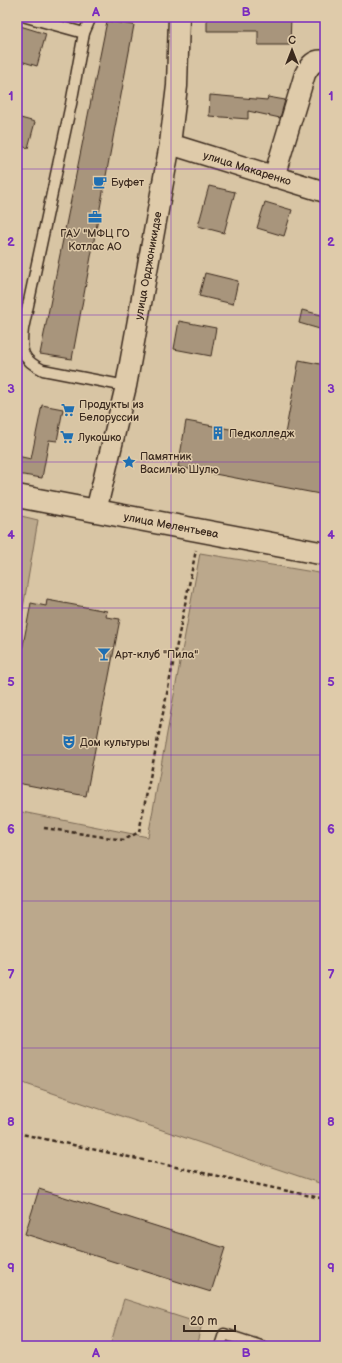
<svg xmlns="http://www.w3.org/2000/svg" width="342" height="1363" font-family="'Balsamiq Sans',sans-serif">
  <rect width="100%" height="100%" fill="#d8c5a4"/>
  <filter id="ink" filterUnits="userSpaceOnUse"><feTurbulence type="fractalNoise" baseFrequency=".025" numOctaves="2"/><feDisplacementMap in="SourceGraphic" scale="8" xChannelSelector="R" yChannelSelector="G"/><feConvolveMatrix kernelMatrix="1 2 1 2 8 2 1 2 1" color-interpolation-filters="sRGB"/></filter>
  <g filter="url(#ink)">
    <!-- green -->
    <g fill="#bba88c" stroke="#7b6955">
      <path d="M 17,515 L 38,520 L 17,644 Z"/>
      <path d="M 200,553 L 325,574 L 325,1185 L 17,1081 L 17,811 L 148,837 Z"/>
      <path d="M 124,1299 L 202,1324 L 196,1346 L 110,1346 Z"/>
    </g>
    <!-- building -->
    <g fill="#a8957b" stroke="#3b2a1e">
      <path d="M 207,17 L 291,17 L 290,45 L 258,45 L 258,31 L 207,31 Z"/>
      <path d="M 107,21 L 134,25 L 72,359 L 40,354 Z"/>
      <path d="M 17,25 L 46,34 L 37,66 L 17,60 Z"/>
      <path d="M 210,95 L 267,100 L 268,97 L 285,100 L 280,118 L 248,111 L 248,119 L 209,116 Z"/>
      <path d="M 17,117 L 35,122 L 28,148 L 17,145 Z"/>
      <path d="M 209,186 L 235,192 L 224,233 L 198,226 Z"/>
      <path d="M 265,202 L 292,210 L 284,236 L 257,228 Z"/>
      <path d="M 205,273 L 238,281 L 233,304 L 199,296 Z"/>
      <path d="M 302,310 L 325,316 L 323,330 L 299,323 Z"/>
      <path d="M 179,321 L 216,328 L 211,356 L 174,349 Z"/>
      <path d="M 299,360 L 325,365 L 325,427 L 322,443 L 325,444 L 325,495 L 178,467 L 186,421 L 284,439 Z"/>
      <path d="M 42,405 L 63,409 L 57,441 L 49,440 L 42,478 L 17,474 L 17,456 L 31,459 Z"/>
      <path d="M 47,600 L 107,611 L 106,617 L 120,619 L 86,796 L 17,783 L 17,677 L 31,603 L 46,606 Z"/>
      <path d="M 39,1189 L 225,1248 L 211,1292 L 25,1234 Z"/>
    </g>
    <g fill="none" stroke-linecap="round" stroke-linejoin="round">
      <!-- lane casing -->
      <g stroke="#3b2a1e" stroke-width="13">
        <g id="lane">
          <path d="M 26,17 L 84,33"/>
          <path d="M 91,17 L 84,33 L 71,104 L 23,329 C 20,351 22,360 43,370 L 126,386"/>
          <path d="M 220,1346 L 224,1334 L 261,1346"/>
        </g>
      </g>
      <!-- street casing -->
      <g stroke="#3b2a1e" stroke-width="23">
        <g id="street">
          <path id="s1" d="M 170,144 L 325,192"/>
          <path d="M 274,177 L 305,74 C 310,65 314,59 325,61"/>
          <path id="s2" d="M 96,511 L 126,386 L 170,144 L 177,86 L 179,17"/>
        </g>
      </g>
      <!-- secondary casing -->
      <g stroke="#3b2a1e" stroke-width="25">
        <g id="secondary">
          <path id="s3" d="M 17,496 L 325,554"/>
        </g>
      </g>
      <!-- path -->
      <g stroke="#3b2a1e" stroke-width="2.5" stroke-dasharray="4 3" stroke-linecap="butt">
        <path d="M 44,828 L 124,840 L 139,832 L 196,550"/>
        <path d="M 17,1133 L 325,1199"/>
      </g>
      <!-- lane -->
      <use href="#lane" stroke="#dfcbaa" stroke-width="10"/>
      <!-- street -->
      <use href="#street" stroke="#dfcbaa" stroke-width="20"/>
      <!-- secondary -->
      <use href="#secondary" stroke="#dfcbaa" stroke-width="22"/>
    </g>
  </g>
  <!-- grid -->
  <path fill="none" stroke="#7b2cbf" stroke-width="1" stroke-opacity="0.55" d="M 171,17 L 171,1346M 17,169 L 325,169M 17,315 L 325,315M 17,462 L 325,462M 17,608 L 325,608M 17,755 L 325,755M 17,901 L 325,901M 17,1048 L 325,1048M 17,1194 L 325,1194"/>
  <!-- icons -->
  <defs>
    <g id="cafe-bare" transform="scale(1.08)"><path d="M-5.5-4.5H6V0H3Q3 3.5 0 3.5H-2.5Q-5.5 3.5-5.5 0ZM3-3.2v2h1.7v-2ZM-6 4.5H4V6H-6Z" fill="#1f6fb2" stroke="#dfcbaa" stroke-width="2.5" paint-order="stroke"/></g>
    <g id="office-bare" transform="scale(1.08)"><path d="M-6-3h4V-5.5h4V-3h4V5H-6ZM-1-4.5V-3h2v-1.5ZM-6 0V1H6V0Z" fill="#1f6fb2" stroke="#dfcbaa" stroke-width="2.5" paint-order="stroke"/></g>
    <g id="supermarket-bare" transform="scale(1.08)"><path d="M-6-5.5h2.5l.6 2H6L4.5 2H-2.5L-4.4-4H-6ZM-1.5 3.2a1.3 1.3 0 1 0 .1 0ZM3 3.2a1.3 1.3 0 1 0 .1 0Z" fill="#1f6fb2" stroke="#dfcbaa" stroke-width="2.5" paint-order="stroke"/></g>
    <g id="building-bare" transform="scale(1.08)"><path d="M-4-6H4V6H1V3H-1V6H-4ZM-2.5-4.3h1.7v1.8h-1.7ZM.8-4.3h1.7v1.8H.8ZM-2.5-1h1.7V.8h-1.7ZM.8-1h1.7V.8H.8Z" fill="#1f6fb2" stroke="#dfcbaa" stroke-width="2.5" paint-order="stroke"/></g>
    <g id="sight-bare" transform="scale(1.08)"><path d="M0-6L1.8-2.2L6-1.7L2.9 1.2L3.7 5.4L0 3.3L-3.7 5.4L-2.9 1.2L-6-1.7L-1.8-2.2Z" fill="#1f6fb2" stroke="#dfcbaa" stroke-width="2.5" paint-order="stroke"/></g>
    <g id="bar-bare" transform="scale(1.08)"><path d="M-6-5H6L.8 .8V4.5H3.5V6h-7V4.5H-.8V.8Z" fill="#1f6fb2" stroke="#dfcbaa" stroke-width="2.5" paint-order="stroke"/></g>
    <g id="theatre-bare" transform="scale(1.08)"><path d="M-5-5.5Q0-4 5-5.5V0Q5 5 0 6Q-5 5-5 0ZM-3.3-2.5H-1v1.5H-3.3ZM1-2.5H3.3v1.5H1ZM-2.8 1Q0 5.5 2.8 1Z" fill="#1f6fb2" stroke="#dfcbaa" stroke-width="2.5" paint-order="stroke"/></g>
  </defs>
  <g fill-rule="evenodd">
    <use href="#cafe-bare" x="100" y="182"/>
    <use href="#office-bare" x="95" y="217"/>
    <use href="#supermarket-bare" x="68" y="410"/>
    <use href="#building-bare" x="218" y="433"/>
    <use href="#supermarket-bare" x="67" y="437"/>
    <use href="#sight-bare" x="129" y="462"/>
    <use href="#bar-bare" x="104" y="654"/>
    <use href="#theatre-bare" x="69" y="742"/>
  </g>
  <g text-anchor="middle" stroke-width="3" stroke-linejoin="round" paint-order="stroke">
    <!-- street labels -->
    <g font-size="11" fill="#3b2a1e" stroke="#dfcbaa">
      <text dy="4" stroke="none"><textPath href="#s1" startOffset="81">улица Макаренко</textPath></text>
      <text dy="4" stroke="none"><textPath href="#s2" startOffset="251">улица Орджоникидзе</textPath></text>
      <text dy="4" stroke="none"><textPath href="#s3" startOffset="157">улица Мелентьева</textPath></text>
    </g>
    <!-- poi labels -->
    <g font-size="11" fill="#3b2a1e" stroke="#dfcbaa" text-anchor="start">
      <text x="111" y="186">Буфет</text>
      <text x="95" y="237" text-anchor="middle">ГАУ "МФЦ ГО<tspan x="95" dy="13">Котлас АО</tspan></text>
      <text x="79" y="408">Продукты из<tspan x="79" dy="13">Белоруссии</tspan></text>
      <text x="229" y="437">Педколледж</text>
      <text x="78" y="441">Лукошко</text>
      <text x="140" y="460">Памятник<tspan x="140" dy="13">Василию Шулю</tspan></text>
      <text x="115" y="658">Арт-клуб "Пила"</text>
      <text x="80" y="746">Дом культуры</text>
    </g>
  </g>
  <!-- margin -->
  <rect width="342" height="1363" fill="none" stroke="#dfcbaa" stroke-width="44"/>
  <!-- north arrow -->
  <g transform="translate(292 50)" stroke="#dfcbaa" stroke-width="3" paint-order="stroke">
  <path d="M0-3L7 15L0 10L-7 15Z" fill="#3b2a1e"/>
  <text y="-6" font-size="11" font-weight="bold" text-anchor="middle" fill="#3b2a1e">С</text>
  </g>
  <!-- scale -->
  <path d="M184 1325v6h51v-6" fill="none" stroke="#3b2a1e" stroke-width="2"/>
  <text x="190" y="1325" font-size="12" fill="#3b2a1e" stroke="#dfcbaa" stroke-width="3" paint-order="stroke">20 m</text>
  <rect x="22" y="22" width="298" height="1319" fill="none" stroke="#7b2cbf" stroke-width="1.5"/>
  <g font-size="13" text-anchor="middle" font-weight="bold" fill="#7b2cbf">
    <text x="96" y="16">A</text>
    <text x="246" y="16">B</text>
    <text x="11" y="100">1</text>
    <text x="331" y="100">1</text>
    <text x="11" y="246">2</text>
    <text x="331" y="246">2</text>
    <text x="11" y="393">3</text>
    <text x="331" y="393">3</text>
    <text x="11" y="539">4</text>
    <text x="331" y="539">4</text>
    <text x="11" y="686">5</text>
    <text x="331" y="686">5</text>
    <text x="11" y="833">6</text>
    <text x="331" y="833">6</text>
    <text x="11" y="979">7</text>
    <text x="331" y="979">7</text>
    <text x="11" y="1126">8</text>
    <text x="331" y="1126">8</text>
    <text x="11" y="1272">9</text>
    <text x="331" y="1272">9</text>
    <text x="96" y="1357">A</text>
    <text x="246" y="1357">B</text>
  </g>
</svg>
